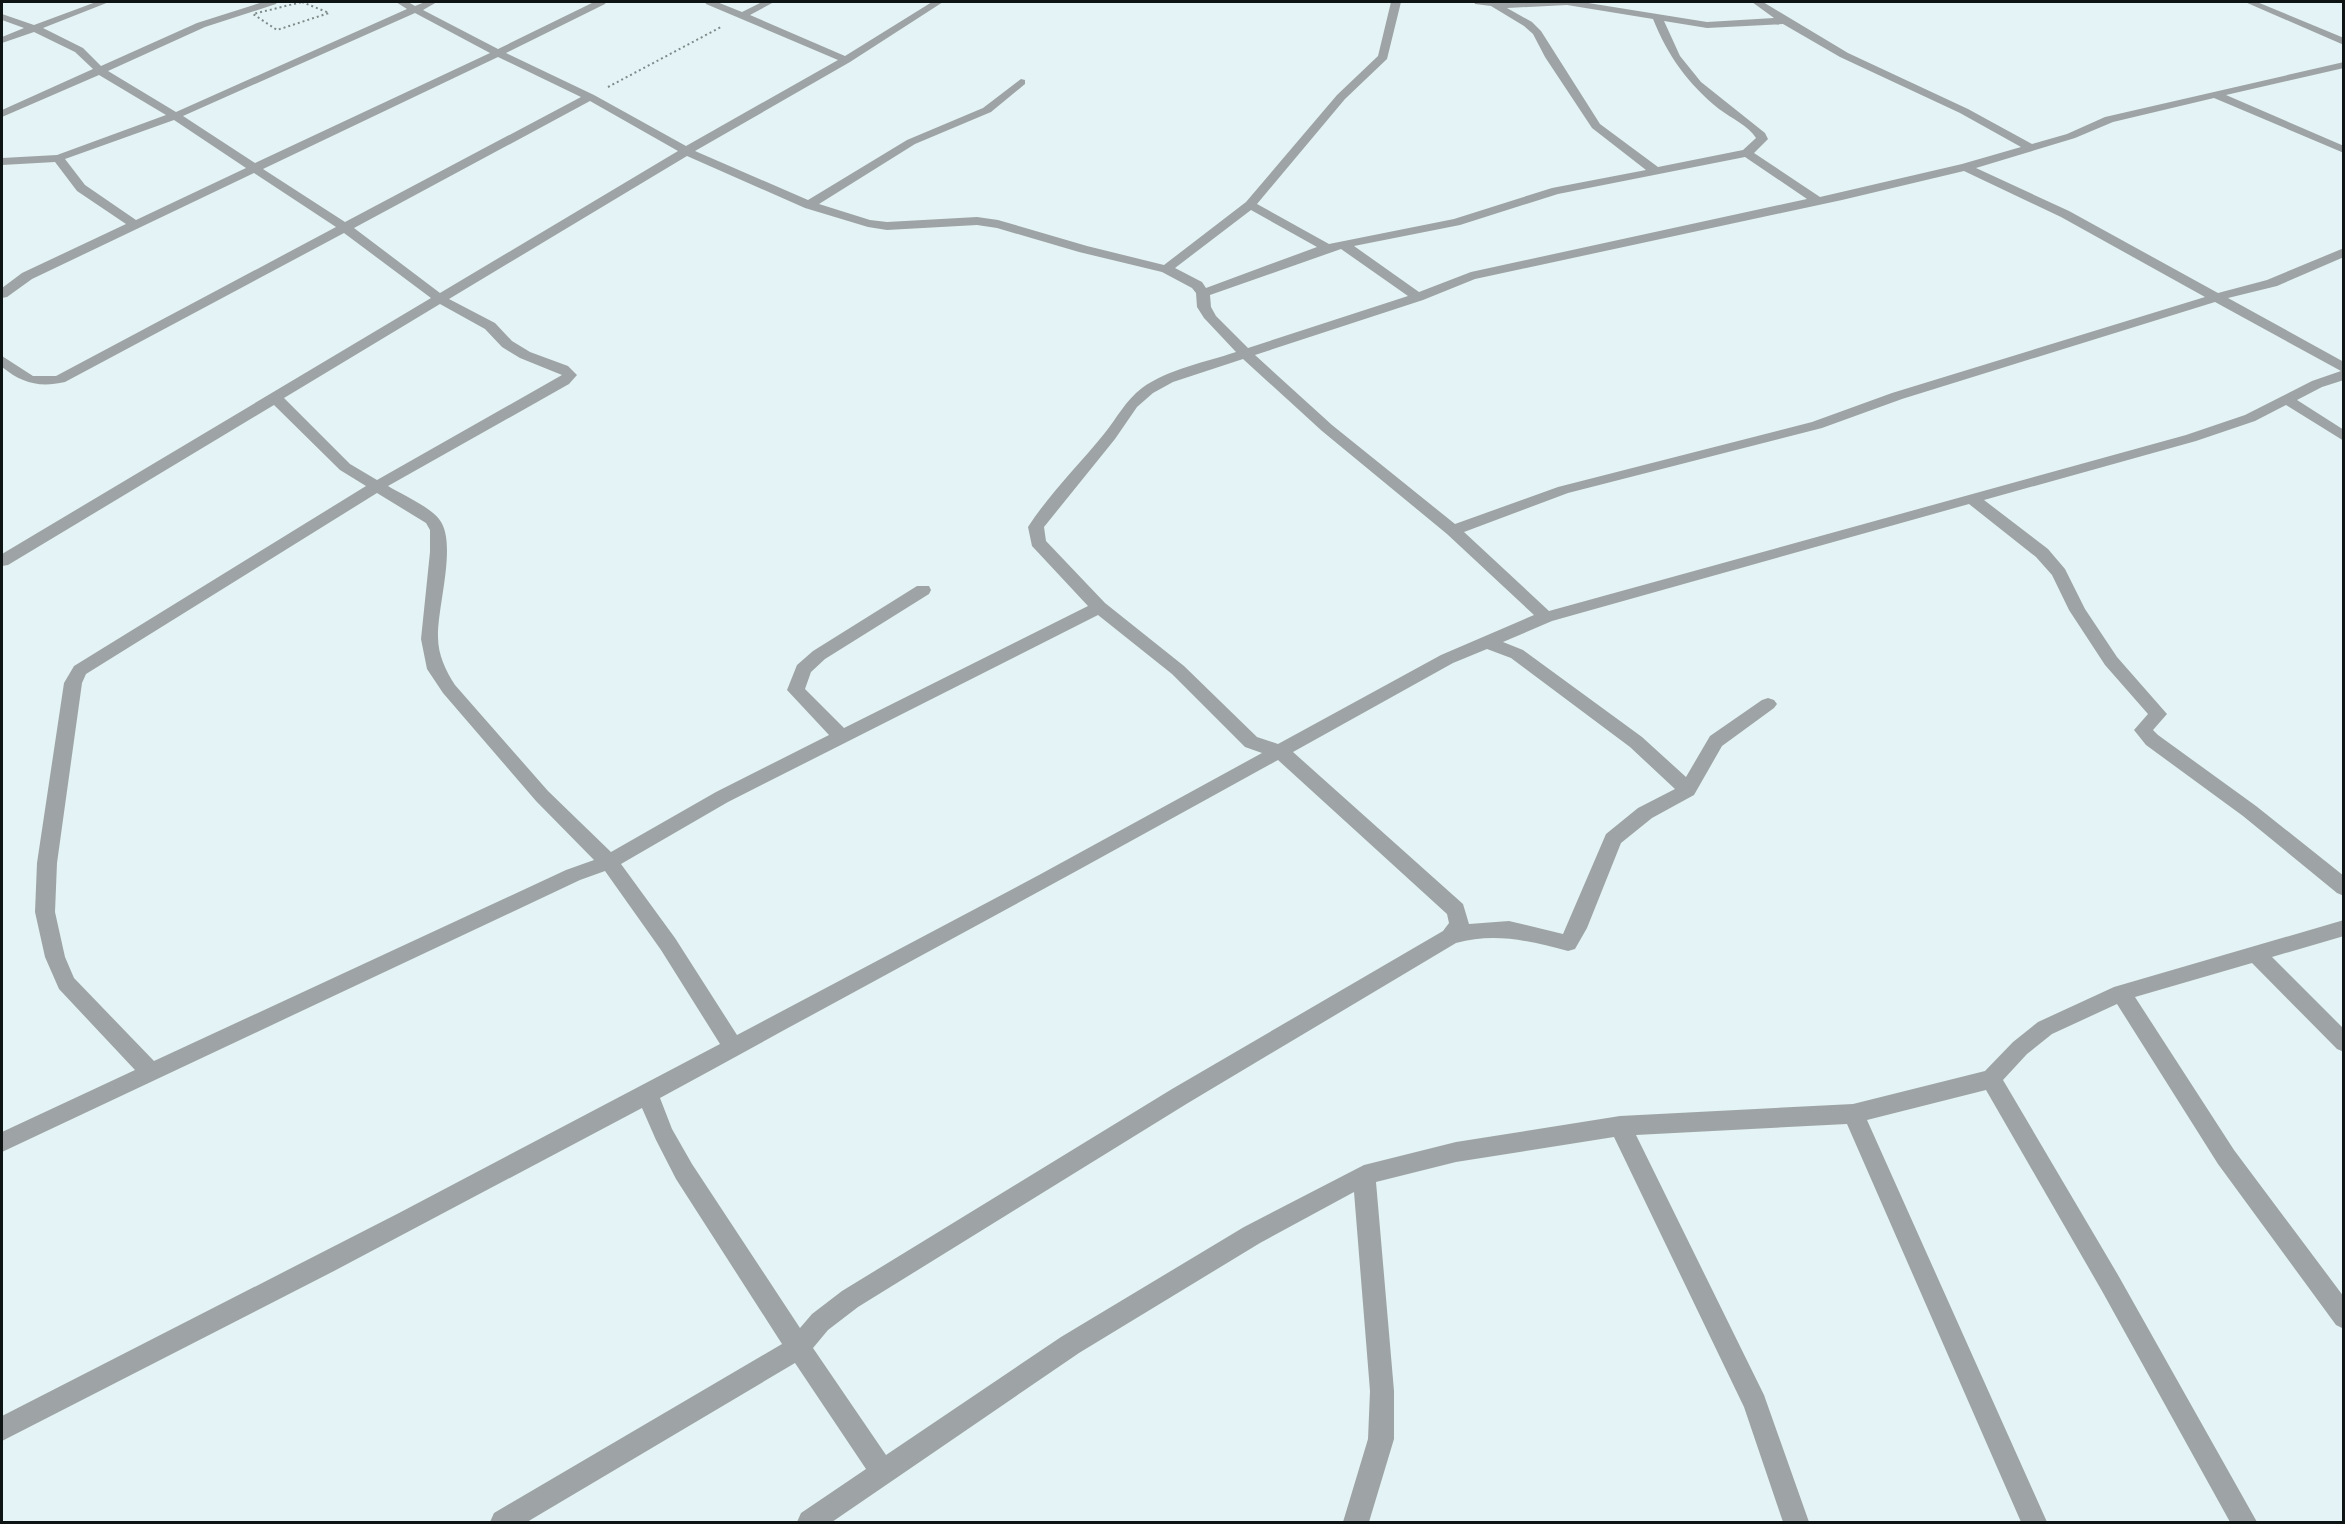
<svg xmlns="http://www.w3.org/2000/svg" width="2345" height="1524" font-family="'Archivo Narrow',sans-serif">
  <rect width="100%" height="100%" fill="#e4f3f5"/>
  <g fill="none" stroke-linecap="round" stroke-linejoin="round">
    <!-- path -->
    <g stroke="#7f8a8b" stroke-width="2" stroke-dasharray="2 3" stroke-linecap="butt">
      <path d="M 302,2 L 329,13 L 277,30 L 253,14 Z"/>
      <path d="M 608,87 L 721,27"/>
    </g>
    <!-- minor -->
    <g fill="#9ea4a5" fill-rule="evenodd">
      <path d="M 96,2 L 109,2 L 43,28 L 83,48 L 101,66 L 197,23 L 263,2 L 277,2 L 276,4 L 205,27 L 108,71 L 176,112 L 407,9 L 396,2 L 408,2 L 415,6 L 425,2 L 437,2 L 423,10 L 498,49 L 594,2 L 606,2 L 605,4 L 506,53 L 594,95 L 686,146 L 838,60 L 706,4 L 705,2 L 717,2 L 742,12 L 762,2 L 774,2 L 750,15 L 845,56 L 932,2 L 943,2 L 850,62 L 695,151 L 808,200 L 907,140 L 983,108 L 1021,79 L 1025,80 L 1025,84 L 991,112 L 915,144 L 819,204 L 870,220 L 887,222 L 977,217 L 998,220 L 1087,246 L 1164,265 L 1246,202 L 1337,95 L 1378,56 L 1391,2 L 1401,2 L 1387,59 L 1345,99 L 1257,204 L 1329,244 L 1454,219 L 1552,188 L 1646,170 L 1592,128 L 1545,57 L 1533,34 L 1524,26 L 1491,6 L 1475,4 L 1474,2 L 1582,2 L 1707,22 L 1774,18 L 1752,2 L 1763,2 L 1848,53 L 1968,109 L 2032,144 L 2067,134 L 2105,117 L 2344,62 L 2344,68 L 2226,95 L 2344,146 L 2344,153 L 2214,98 L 2113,122 L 2075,138 L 1976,168 L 2069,211 L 2218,293 L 2267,280 L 2344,248 L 2344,257 L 2277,286 L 2228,298 L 2344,362 L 2344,380 L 2322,387 L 2297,400 L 2344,430 L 2344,441 L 2286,405 L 2255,421 L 2196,441 L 1984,500 L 2048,549 L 2065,569 L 2085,609 L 2117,657 L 2167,714 L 2153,730 L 2158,735 L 2256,806 L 2344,876 L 2344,896 L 2337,893 L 2243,816 L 2146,745 L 2134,730 L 2148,714 L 2105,665 L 2069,610 L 2052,575 L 2036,557 L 1969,504 L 1552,621 L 1503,642 L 1523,650 L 1642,737 L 1686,777 L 1710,736 L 1762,700 L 1768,698 L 1774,700 L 1777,704 L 1774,708 L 1722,746 L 1694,795 L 1652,818 L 1621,843 L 1587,928 L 1575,949 L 1568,951 C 1530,941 1495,932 1456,943 L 1188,1103 L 858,1307 L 828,1330 L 813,1348 L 886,1455 L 1061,1337 L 1244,1227 L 1364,1165 L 1456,1142 L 1620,1116 L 1853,1104 L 1985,1071 L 2013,1042 L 2038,1022 L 2114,987 L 2344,920 L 2344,936 L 2272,957 L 2344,1029 L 2344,1052 L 2337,1049 L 2252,963 L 2135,997 L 2234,1150 L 2344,1297 L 2344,1329 L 2336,1325 L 2218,1164 L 2117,1004 L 2052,1034 L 2027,1054 L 2003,1080 L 2118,1275 L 2257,1522 L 2230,1522 L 2102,1291 L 1986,1090 L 1867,1120 L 2047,1522 L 2021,1522 L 1847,1124 L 1636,1135 L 1764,1395 L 1809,1522 L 1783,1522 L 1744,1407 L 1614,1137 L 1456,1162 L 1376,1182 L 1394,1391 L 1394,1439 L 1369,1522 L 1343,1522 L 1368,1439 L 1370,1391 L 1354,1192 L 1260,1243 L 1079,1353 L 832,1522 L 797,1522 L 801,1513 L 866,1469 L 795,1363 L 527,1522 L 490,1522 L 494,1513 L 782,1344 L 676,1179 L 656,1140 L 642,1108 L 334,1271 L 2,1441 L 2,1416 L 399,1213 L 720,1044 L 661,950 L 605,871 L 580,880 L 2,1152 L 2,1132 L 135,1070 L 59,989 L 45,957 L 35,912 L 37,863 L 64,683 L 74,666 L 366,486 L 340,470 L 274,405 L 8,565 L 2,566 L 2,554 L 431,298 L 344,233 L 65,382 C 39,388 22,383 2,367 L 2,356 L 33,376 L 56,376 L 336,227 L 254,173 L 32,279 L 7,297 L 2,298 L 2,288 L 22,273 L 126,224 L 77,191 L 55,162 L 2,165 L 2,158 L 57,155 L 166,115 L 99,75 L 2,117 L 2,110 L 93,69 L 75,52 L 34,32 L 2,43 L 2,37 L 24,28 L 2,20 L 2,14 L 34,25 ZM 1567,5 L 1653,19 C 1668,56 1688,84 1719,109 C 1731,118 1749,126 1756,138 L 1743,150 L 1658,167 L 1600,124 L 1541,31 L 1532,22 L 1507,8 ZM 415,13 L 490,53 L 255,163 L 183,116 ZM 1664,21 L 1707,28 L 1783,24 L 1840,57 L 1960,113 L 2021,147 L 1962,164 L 1820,197 L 1754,153 L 1768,139 L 1765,133 L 1701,82 L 1680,56 ZM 498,57 L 581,97 L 345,222 L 263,169 ZM 590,101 L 678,151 L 440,293 L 354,228 ZM 174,120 L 246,168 L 136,220 L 85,185 L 65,159 ZM 687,156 L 805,208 L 868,227 L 887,230 L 977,225 L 997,228 L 1079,252 L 1162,272 L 1192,288 L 1196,293 L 1197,307 L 1204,318 L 1236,352 C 1206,362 1168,369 1142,388 C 1125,401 1117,418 1104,434 C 1079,465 1050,493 1028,527 L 1032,546 L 1088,606 L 844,728 L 805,689 L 811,672 L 825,659 L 929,594 L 931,590 L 929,586 L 917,586 L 813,651 L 797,665 L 787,690 L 829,735 L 716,792 L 611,852 L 548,791 L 455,685 C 446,671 438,655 438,637 C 437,607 458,542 439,519 C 430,507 401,494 388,486 L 569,384 L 577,375 L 568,366 L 530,352 L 512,341 L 495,323 L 449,299 ZM 1745,157 L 1807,199 L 1471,272 L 1419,292 L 1354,246 L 1460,225 L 1558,194 ZM 1964,171 L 2061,217 L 2205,297 L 1892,393 L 1812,422 L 1558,487 L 1455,524 L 1332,425 L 1255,355 L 1423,300 L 1475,279 L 1842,200 ZM 1251,210 L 1317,247 L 1206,288 L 1202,282 L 1175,268 ZM 1341,249 L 1408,296 L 1248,348 L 1216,316 L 1211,307 L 1210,295 ZM 2215,302 L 2341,371 L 2312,381 L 2245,415 L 2186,435 L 1549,611 L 1464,532 L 1568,493 L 1822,428 L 1902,399 ZM 440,304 L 485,329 L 502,347 L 520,358 L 562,375 L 377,480 L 350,464 L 284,398 ZM 1243,359 L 1322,431 L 1447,534 L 1534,615 L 1441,655 L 1278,744 L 1257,737 L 1184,666 L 1105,603 L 1046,541 L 1044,527 L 1115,439 L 1137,407 L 1153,393 L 1173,382 ZM 377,493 L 426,523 L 430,530 L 430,552 L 421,639 L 427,669 L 443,693 L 536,801 L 594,860 L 566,870 L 154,1061 L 74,978 L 65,957 L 55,912 L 57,863 L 82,683 L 86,674 ZM 1098,615 L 1172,674 L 1245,747 L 1262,753 L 1039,875 L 737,1035 L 675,938 L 621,864 L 728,802 ZM 1487,649 L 1511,658 L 1630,747 L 1675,789 L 1638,808 L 1606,834 L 1563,934 L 1509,921 L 1469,924 L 1463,904 L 1293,752 L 1453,663 ZM 1278,760 L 1447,914 L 1449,923 L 1443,931 L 1172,1089 L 842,1291 L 812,1314 L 800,1328 L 692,1164 L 672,1129 L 660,1098 C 866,985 1073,874 1278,760 Z"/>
      <path d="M 2245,2 L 2257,2 L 2344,38 L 2344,45 Z"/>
    </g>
  </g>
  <!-- border -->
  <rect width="2345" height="1524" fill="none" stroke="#0e1314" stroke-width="6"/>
</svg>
